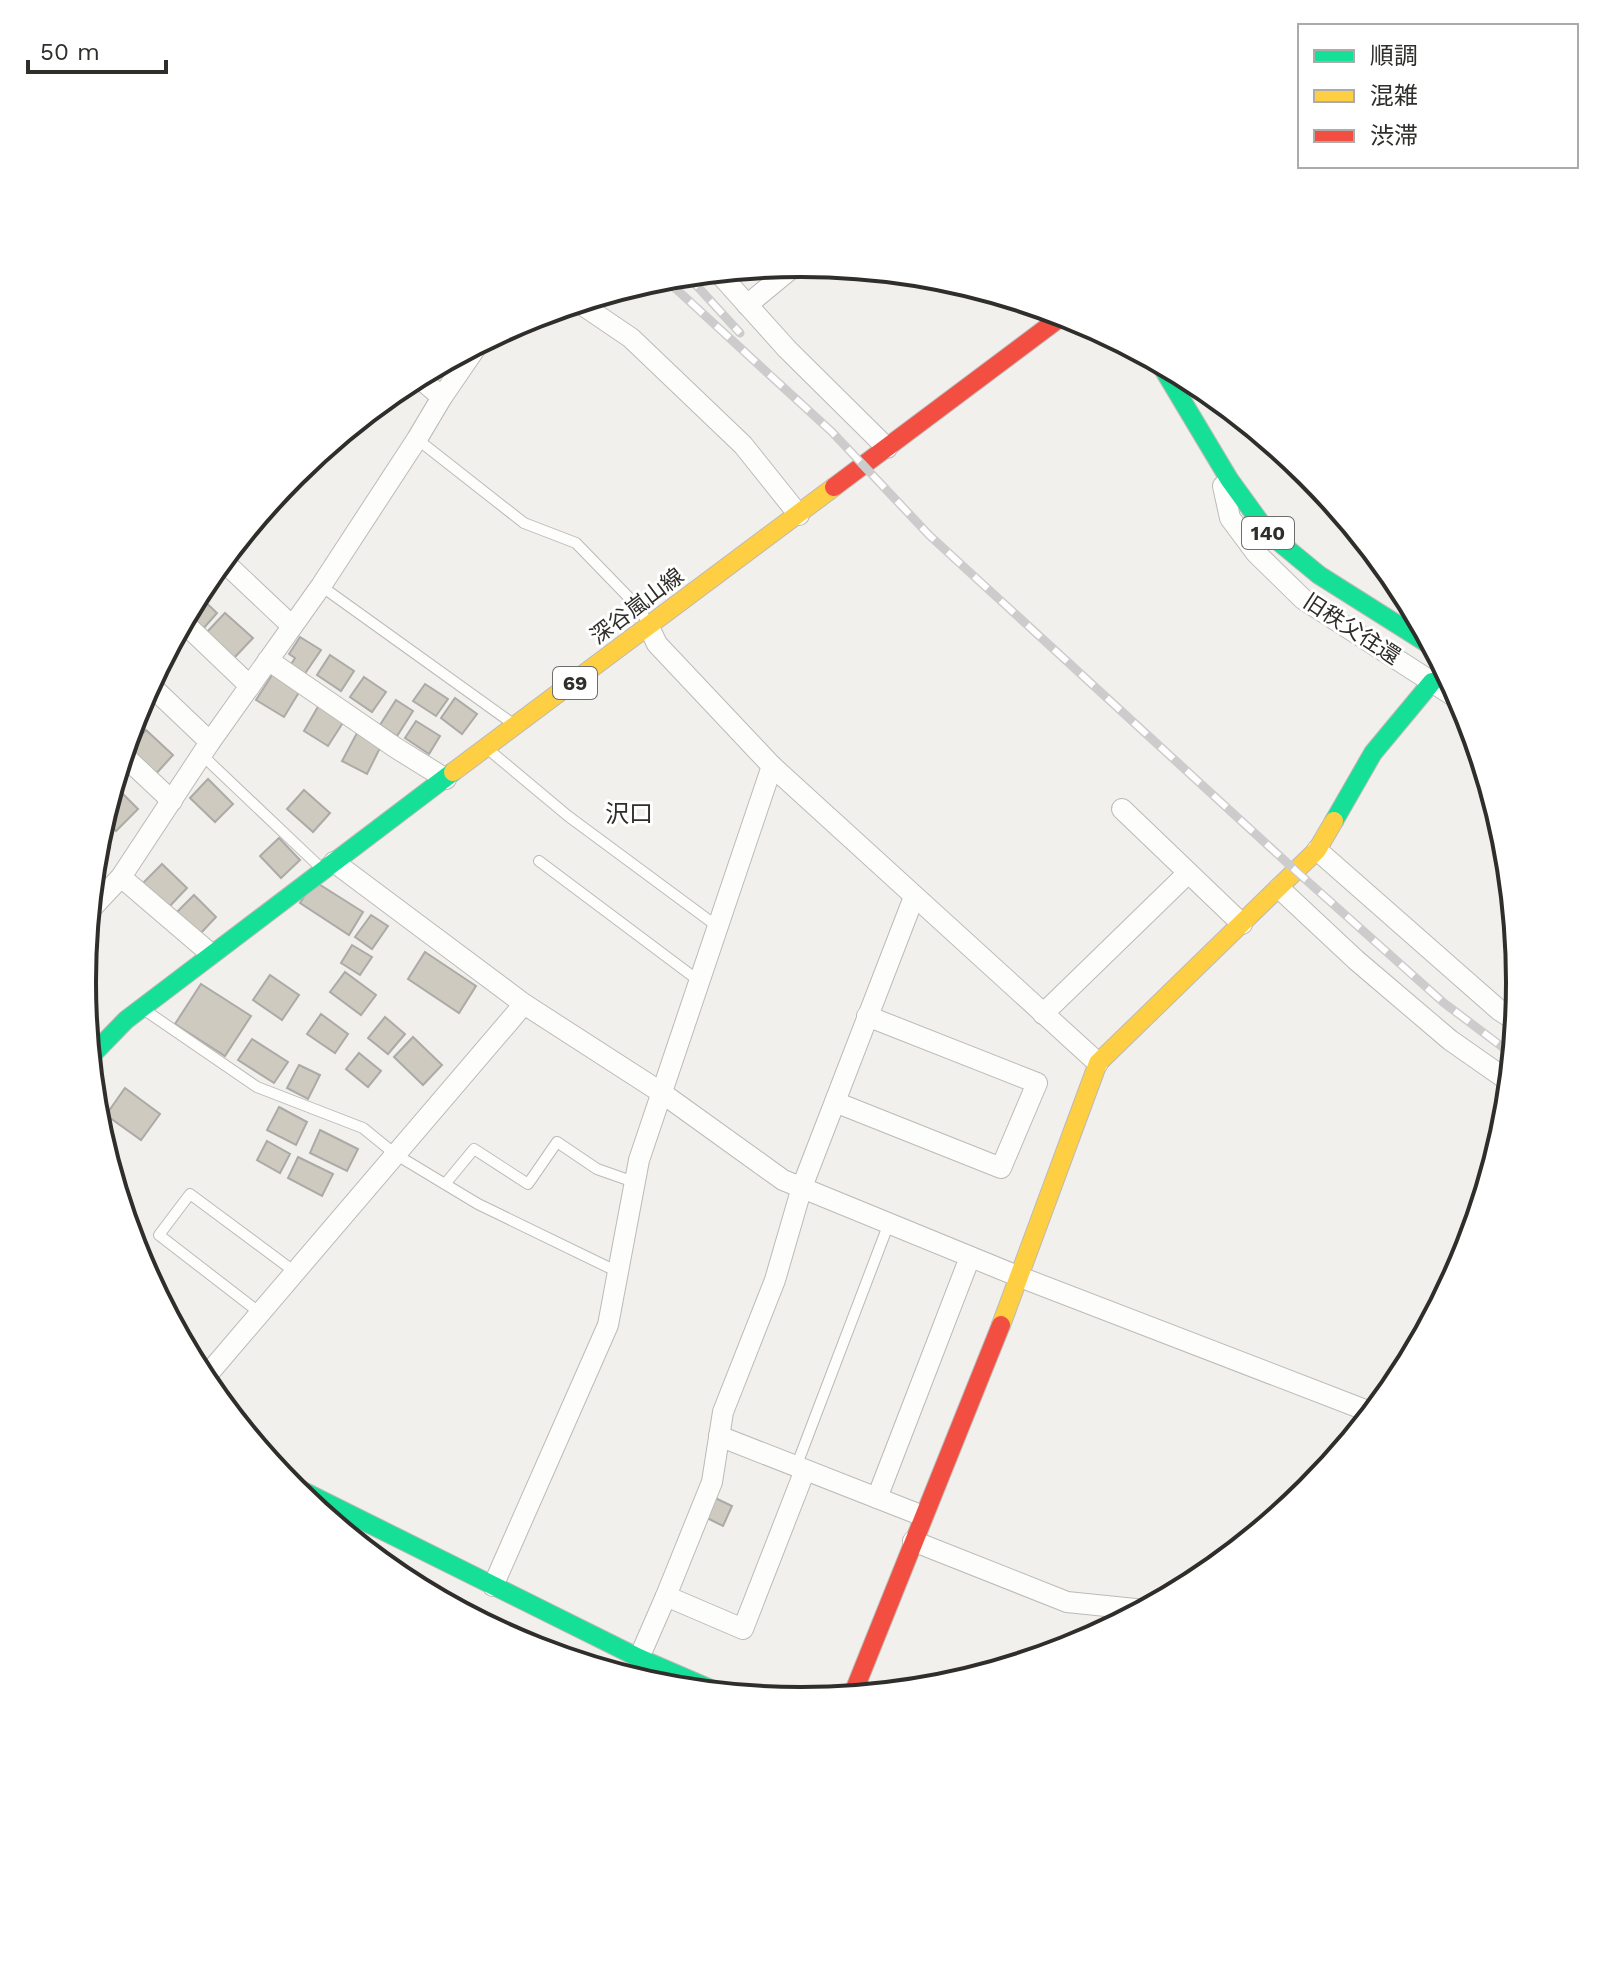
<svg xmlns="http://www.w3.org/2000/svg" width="1602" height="1964" viewBox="0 0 1602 1964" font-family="'Work Sans','Noto Sans JP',sans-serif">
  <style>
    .building { fill: #cecac0; stroke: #abaaa6; stroke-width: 2 }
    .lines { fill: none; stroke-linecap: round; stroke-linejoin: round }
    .lane-casing { stroke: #bcbab7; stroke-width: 12 }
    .street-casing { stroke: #bcbab7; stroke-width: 22 }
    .fast-casing { stroke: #bcbab7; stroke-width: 20 }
    .slow-casing { stroke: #bcbab7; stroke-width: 20 }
    .jam-casing { stroke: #bcbab7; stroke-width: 20 }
    .lane { stroke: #fdfdfc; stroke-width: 10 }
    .street { stroke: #fdfdfc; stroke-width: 20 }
    .fast { stroke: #16e098; stroke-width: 18 }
    .slow { stroke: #ffcf43; stroke-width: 18 }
    .jam { stroke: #f24e42; stroke-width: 18 }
    .rail-casing { stroke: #cdcccc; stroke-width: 9 }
    .rail { stroke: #fff; stroke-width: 6; stroke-dasharray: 18; stroke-linecap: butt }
    .labels { text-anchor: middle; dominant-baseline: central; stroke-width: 6; stroke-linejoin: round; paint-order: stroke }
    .shield { fill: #fff; stroke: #6d6d6b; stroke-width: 2 }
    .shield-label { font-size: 20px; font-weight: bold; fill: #2f2e2b }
    .street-label { font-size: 22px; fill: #2f2e2b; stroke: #fff }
    .neighbourhood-label { font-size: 24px; fill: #2f2e2b; stroke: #fff }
    .rim { fill: none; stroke: #2f2e2b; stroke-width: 4 }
  </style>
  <rect width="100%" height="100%" fill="#f2f0ec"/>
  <!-- building -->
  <g class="building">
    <polygon points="197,594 217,613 202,630 186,615"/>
    <polygon points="225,613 253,638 234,658 206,633"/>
    <polygon points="300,637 321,650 304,675 290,666 295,658 289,654"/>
    <polygon points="330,655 354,671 341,691 317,675"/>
    <polygon points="274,672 301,689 284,717 256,700"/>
    <polygon points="364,677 386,692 372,712 350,697"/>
    <polygon points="425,684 448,699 436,716 413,701"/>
    <polygon points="455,698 477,714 462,734 441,718"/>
    <polygon points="396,700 413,711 397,736 380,725"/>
    <polygon points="319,705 344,721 328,746 304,731"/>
    <polygon points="416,721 440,736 429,754 405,738"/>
    <polygon points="146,730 173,755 154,776 127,751"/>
    <polygon points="357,733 381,746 367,774 342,761"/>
    <polygon points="208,779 233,804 215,822 190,798"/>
    <polygon points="113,784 138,809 116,831 103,818"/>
    <polygon points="304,790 330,813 313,832 287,809"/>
    <polygon points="97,836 110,848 93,866 96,841"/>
    <polygon points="279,838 300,860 281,878 260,856"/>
    <polygon points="162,864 187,888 168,908 143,883"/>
    <polygon points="314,881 363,912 349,935 300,903"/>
    <polygon points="194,895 216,917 199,935 176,913"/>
    <polygon points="371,915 388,926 372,949 355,937"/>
    <polygon points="352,945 372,957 360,975 341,963"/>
    <polygon points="425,952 476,986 459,1013 408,979"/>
    <polygon points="345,972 376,995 361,1015 330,992"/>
    <polygon points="270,975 299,995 282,1020 253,1000"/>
    <polygon points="201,984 251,1016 225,1056 175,1024"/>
    <polygon points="321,1014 348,1034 335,1053 307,1034"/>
    <polygon points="385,1017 405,1034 388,1054 368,1038"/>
    <polygon points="413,1037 442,1065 423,1085 394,1057"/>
    <polygon points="252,1039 288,1062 274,1083 238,1060"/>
    <polygon points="359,1053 381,1071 368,1087 346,1069"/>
    <polygon points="299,1065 320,1075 308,1099 287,1088"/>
    <polygon points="125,1088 160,1114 141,1140 106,1115"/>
    <polygon points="279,1107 307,1122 296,1145 267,1130"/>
    <polygon points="320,1130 358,1149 347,1171 310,1153"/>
    <polygon points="267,1141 290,1154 280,1173 257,1160"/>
    <polygon points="298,1157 333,1174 322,1196 288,1178"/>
    <polygon points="711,1496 732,1506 723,1526 703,1516"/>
  </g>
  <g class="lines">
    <defs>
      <g id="lane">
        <polyline points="417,439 524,523 576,543 641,610 646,621"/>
        <polyline points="321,586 512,723"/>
        <polyline points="489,750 568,816 718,927"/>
        <polyline points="202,755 321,868"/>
        <polyline points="539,861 699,981"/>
        <polyline points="146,1011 257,1087 363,1128 395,1154 478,1204 618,1272"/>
        <polyline points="445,1184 474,1149 528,1184 557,1142 597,1169 634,1182"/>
        <polyline points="260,1313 159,1235 190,1194 295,1272"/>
        <polyline points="796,1467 889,1223"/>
      </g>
      <g id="street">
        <polyline points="717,271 787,349 887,448"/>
        <polyline points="578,302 631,338 743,445 799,515"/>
        <polyline points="747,305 798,263"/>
        <polyline points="417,376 442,397"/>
        <polyline points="1223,486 1230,518 1256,553 1303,599 1463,702"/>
        <polyline points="222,560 292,626"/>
        <polyline points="182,621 250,686"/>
        <polyline points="649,627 657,644 772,766 1098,1063"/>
        <polyline points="268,660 396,748 446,779"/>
        <polyline points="149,684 210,742"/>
        <polyline points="122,754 172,801"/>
        <polyline points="1122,809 1242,924"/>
        <polyline points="1317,850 1499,1010 1516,1021"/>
        <polyline points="334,862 524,1004 662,1093 783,1180 1020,1277 1373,1413"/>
        <polyline points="121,877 211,954"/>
        <polyline points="1279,888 1356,960 1450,1040 1510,1082"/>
        <polyline points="89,911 121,877 210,742 321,586 417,439 442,397 479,343"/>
        <polyline points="1043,1014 1188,873"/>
        <polyline points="835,1102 1001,1168 1037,1083 867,1016"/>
        <polyline points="203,1380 524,1004"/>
        <polyline points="719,1436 923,1516"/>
        <polyline points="877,1498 970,1257"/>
        <polyline points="913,1541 1067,1602 1145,1610"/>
        <polyline points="493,1586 608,1325 639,1160 772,766"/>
        <polyline points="666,1596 743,1629 805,1470"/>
        <polyline points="639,1658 666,1596 712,1482 723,1412 775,1280 802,1187 914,897"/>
      </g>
      <g id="fast">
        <polyline points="1159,362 1229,479 1268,533 1319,575 1433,647"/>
        <polyline points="1334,821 1373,753 1432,682"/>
        <polyline points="89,1058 126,1020 453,772"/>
        <polyline points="285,1482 639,1658 720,1693"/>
      </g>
      <g id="slow">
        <polyline points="453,772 834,487"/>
        <polyline points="1001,1325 1098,1063 1317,850 1334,821"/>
      </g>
      <g id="jam">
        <polyline points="834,487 1065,314"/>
        <polyline points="852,1696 1001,1325"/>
      </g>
    </defs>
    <!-- lane casing -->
    <use href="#lane" class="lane-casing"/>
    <!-- street casing -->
    <use href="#street" class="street-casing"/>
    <!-- fast casing -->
    <use href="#fast" class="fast-casing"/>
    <!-- slow casing -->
    <use href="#slow" class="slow-casing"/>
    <!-- jam casing -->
    <use href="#jam" class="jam-casing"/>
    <!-- lane -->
    <use href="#lane" class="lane"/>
    <!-- street -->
    <use href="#street" class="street"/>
    <!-- fast -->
    <use href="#fast" class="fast"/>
    <!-- slow -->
    <use href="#slow" class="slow"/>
    <!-- jam -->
    <use href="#jam" class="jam"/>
    <defs>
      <g id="rail">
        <polyline points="686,274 740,333"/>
        <polyline points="663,277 832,432 929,535 1296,871 1444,1003 1513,1055"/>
      </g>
    </defs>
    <!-- rail casing -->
    <use href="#rail" class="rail-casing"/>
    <!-- rail -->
    <use href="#rail" class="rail"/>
  </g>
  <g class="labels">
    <!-- shield labels -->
    <g class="shield">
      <rect x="1242" y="517" width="52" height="32" rx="6"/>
      <rect x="553" y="667" width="44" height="32" rx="6"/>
    </g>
    <g class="shield-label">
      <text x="1268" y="533">140</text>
      <text x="575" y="683">69</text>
    </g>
    <!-- street labels -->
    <g class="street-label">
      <text transform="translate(637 606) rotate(-37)">深谷嵐山線</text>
      <text transform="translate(1352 629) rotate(33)">旧秩父往還</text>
    </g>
    <!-- neighbourhood labels -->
    <g class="neighbourhood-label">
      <text x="629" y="814">沢口</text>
    </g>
  </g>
  <!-- crop -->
  <path d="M0 0H1602V1964H0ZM96 982a705 705 0 1 1 1410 0a705 705 0 1 1-1410 0Z" fill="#fff" fill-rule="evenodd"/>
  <path class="rim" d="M96 982a705 705 0 1 1 1410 0a705 705 0 1 1-1410 0Z"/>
  <!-- legend -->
  <rect x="1298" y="24" width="280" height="144" fill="#ffffff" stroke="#acabaa" stroke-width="2"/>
  <rect x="1314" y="50" width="40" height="12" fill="#16e098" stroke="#acabaa" stroke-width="2"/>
  <text x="1370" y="64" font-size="24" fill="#2f2e2b">順調</text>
  <rect x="1314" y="90" width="40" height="12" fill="#ffcf43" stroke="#acabaa" stroke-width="2"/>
  <text x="1370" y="104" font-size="24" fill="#2f2e2b">混雑</text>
  <rect x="1314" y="130" width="40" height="12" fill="#f24e42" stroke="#acabaa" stroke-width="2"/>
  <text x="1370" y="144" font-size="24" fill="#2f2e2b">渋滞</text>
  <!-- scale -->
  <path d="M28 60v12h138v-12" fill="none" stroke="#2f2e2b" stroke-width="4"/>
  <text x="40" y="60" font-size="24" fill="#2f2e2b" stroke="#ffffff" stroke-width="6" paint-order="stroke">50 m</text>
</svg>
